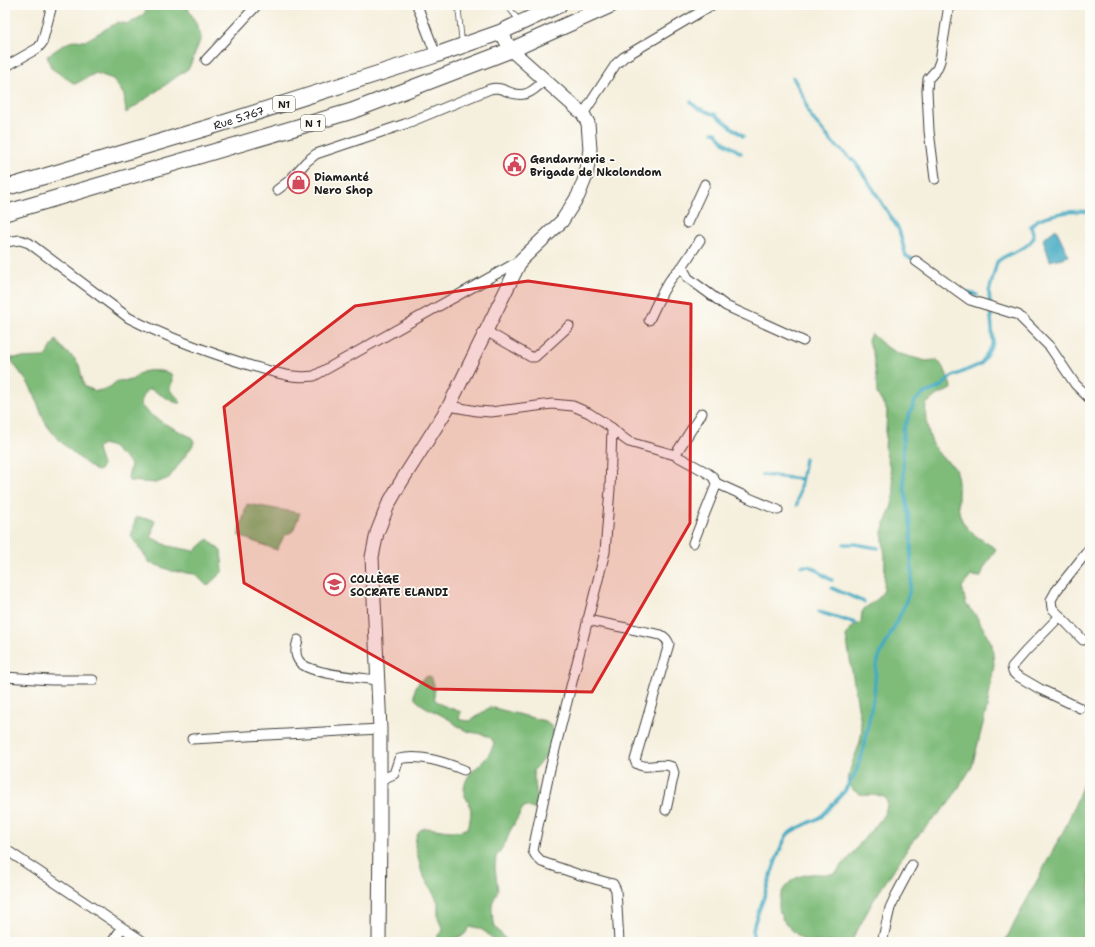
<svg xmlns="http://www.w3.org/2000/svg" width="1095" height="947" viewBox="0 0 1095 947" font-family="'Shantell Sans',sans-serif">
  <style>
    .forest { fill: #7fbc7a; stroke: #4e6c4b }
    .water { fill: #42aac2; stroke: #2f636f }
    .lines { fill: none; stroke-linecap: round; stroke-linejoin: round }
    .stream { stroke: #42aac2; stroke-width: 3.5 }
    .service-casing { stroke: #3d3c39; stroke-width: 6 }
    .minor-casing { stroke: #3d3c39; stroke-width: 11 }
    .secondary-casing { stroke: #3d3c39; stroke-width: 15 }
    .trunk-casing { stroke: #3d3c39; stroke-width: 17 }
    .service { stroke: #fff; stroke-width: 4.5 }
    .minor { stroke: #fff; stroke-width: 9 }
    .secondary { stroke: #fff; stroke-width: 13 }
    .trunk { stroke: #fff; stroke-width: 15 }
    .marked { fill: #d62828; fill-opacity: 0.2; stroke: #d62828; stroke-width: 3; stroke-linejoin: round }
    .labels { text-anchor: middle; dominant-baseline: central; stroke-width: 3.5; stroke-linejoin: round; paint-order: stroke }
    .shield { fill: #fdfcf7; stroke: #605f5e; stroke-width: 1 }
    .shield-label { font-size: 10px; font-weight: bold; fill: #1c1c1c }
    .street-label { font-size: 11px; fill: #1c1c1c; stroke: #fdfcf7 }
    .poi-label { font-size: 11px; font-weight: bold; fill: #1c1c1c; stroke: #fdfcf7; text-anchor: start }
  </style>
  <rect width="100%" height="100%" fill="#fdfcf7"/>
  <filter id="ink" filterUnits="userSpaceOnUse"><feTurbulence type="fractalNoise" baseFrequency=".025" numOctaves="2"/><feDisplacementMap in="SourceGraphic" scale="8" xChannelSelector="R" yChannelSelector="G"/><feConvolveMatrix kernelMatrix="1 2 1 2 8 2 1 2 1" color-interpolation-filters="sRGB"/></filter>
  <filter id="wash" filterUnits="userSpaceOnUse"><feTurbulence type="fractalNoise" baseFrequency=".012" numOctaves="4" result="noise"/><feDisplacementMap in="SourceGraphic" scale="16" xChannelSelector="R" yChannelSelector="G"/><feGaussianBlur stdDeviation="0.9" result="paint"/><feColorMatrix in="noise" values="0 0 0 0 0 0 0 0 0 0 0 0 0 0 0 0 0 1.4 0 .05"/><feComposite in="paint" operator="in"/></filter>
  <g filter="url(#wash)">
    <rect width="100%" height="100%" fill="#f5efdd"/>
    <!-- forest -->
    <g class="forest">
      <polygon points="150,5 186,5 196,23 201,38 189,68 126,113 124,95 113,79 96,73 75,84 51,68 47,56 65,44 75,40 85,41 118,22 128,24 142,16"/>
      <path d="M 870,335 L 873,335 L 886,347 L 900,354 L 926,361 L 935,360 L 939,362 L 945,370 L 952,389 L 937,395 L 926,404 C 924,418 929,444 940,455 C 944,460 953,464 955,469 C 959,478 958,488 958,496 C 957,528 972,533 996,549 L 984,568 L 981,577 L 971,576 L 962,587 L 966,604 L 977,617 L 992,644 L 994,665 L 987,708 L 972,767 L 948,804 L 912,842 L 873,901 L 851,942 L 805,942 C 797,935 789,928 783,920 C 772,900 785,879 805,875 C 815,872 826,876 836,873 C 840,866 845,863 850,857 C 855,852 858,845 863,840 C 871,829 885,819 887,805 C 889,793 873,796 866,795 C 860,795 853,791 850,786 C 844,778 857,753 860,742 C 861,738 861,734 862,730 L 846,636 L 850,629 L 861,622 L 862,612 L 865,608 L 879,598 L 884,590 L 885,557 L 882,532 L 892,505 L 894,491 L 892,475 L 885,450 L 887,410 L 877,394 L 876,377 L 873,354 L 868,341 Z"/>
      <path d="M 56,340 L 64,350 L 75,359 L 79,365 L 83,382 L 85,387 L 96,391 L 102,390 L 110,387 L 117,381 L 132,380 C 134,378 136,375 139,374 C 145,369 164,370 171,374 L 172,380 L 170,390 L 179,399 L 180,403 C 173,404 158,392 150,389 L 146,391 L 140,404 C 150,419 176,429 191,437 L 194,441 L 193,445 L 169,478 L 156,483 L 129,481 L 128,478 L 131,464 L 112,447 L 103,444 L 98,447 L 97,450 L 102,465 L 101,469 L 98,471 L 95,470 C 79,458 53,438 44,420 C 39,410 37,398 31,388 C 25,377 16,369 10,358 L 45,357 Z"/>
      <polygon points="247,504 300,513 293,531 284,536 277,550 239,536 239,533"/>
      <polygon points="136,517 155,520 151,537 168,546 195,551 208,539 221,551 223,571 207,586 195,574 172,571 149,562 131,536"/>
      <path d="M 429,676 L 431,677 C 436,685 433,691 435,700 L 442,705 L 461,712 L 459,718 L 461,720 L 470,721 L 490,707 L 545,721 L 550,724 L 554,731 L 552,743 L 546,756 L 533,771 L 539,807 L 536,810 L 526,806 L 523,808 L 510,831 L 506,842 L 496,857 L 495,868 L 498,890 L 492,904 L 492,913 L 495,927 L 508,942 L 495,942 C 490,935 480,926 471,927 C 467,928 467,932 465,934 C 460,939 444,940 437,940 L 436,937 L 443,931 L 438,917 L 438,902 L 422,873 L 415,846 L 416,837 L 420,830 L 425,828 C 439,828 454,835 468,828 C 470,821 472,813 470,806 C 468,799 463,796 464,789 C 466,771 480,768 489,754 C 491,751 493,746 494,743 C 490,733 476,734 467,731 C 458,728 452,720 443,716 C 434,711 425,708 416,700 C 411,690 419,678 429,676 Z"/>
      <polygon points="1090,767 1090,939 1085,942 1006,942 1005,941 1067,824"/>
    </g>
    <!-- water -->
    <polygon class="water" points="1056,229 1069,256 1050,261 1043,239"/>
    <g class="lines">
      <!-- stream -->
      <g class="stream">
        <polyline points="793,77 805,100 808,112 812,118 833,143 855,162 870,184 899,230 906,256 916,261"/>
        <polyline points="691,102 698,108 716,115 743,136"/>
        <polyline points="713,132 716,132 724,142 741,153"/>
        <polyline points="965,292 977,295"/>
        <polyline points="762,475 801,479"/>
        <polyline points="797,505 805,459"/>
        <polyline points="844,544 855,544 878,548"/>
        <path d="M 802,566 C 820,565 817,575 832,580"/>
        <polyline points="832,588 864,602"/>
        <polyline points="819,612 855,623"/>
        <path d="M 753,942 C 751,926 758,914 763,900 C 770,878 776,856 787,835 L 792,831 L 821,817 L 844,792 L 856,772 L 863,751 L 874,695 L 876,668 L 879,657 L 903,609 L 909,593 L 912,575 L 911,556 L 911,529 L 904,484 L 903,458 L 903,430 L 915,401 L 923,394 L 941,387 L 951,377 L 981,364 L 992,345 L 993,341 L 989,292 L 997,262 C 1008,251 1026,252 1034,237 L 1031,226 C 1038,214 1077,210 1090,212"/>
      </g>
    </g>
  </g>
  <g filter="url(#ink)">
    <g class="lines">
      <defs>
        <g id="service">
          <polyline points="458,5 462,43"/>
          <polyline points="507,5 520,22"/>
        </g>
        <g id="minor">
          <polyline points="417,5 436,55"/>
          <polyline points="206,60 257,5"/>
          <polyline points="5,67 38,48 42,43 52,5"/>
          <polyline points="583,114 616,64 624,57 712,5"/>
          <polyline points="935,179 929,131 927,90 928,79 937,69 940,61 949,5"/>
          <path d="M 277,190 L 290,180 L 306,162 L 316,154 L 405,124 L 490,89 C 497,87 502,89 509,92 C 525,99 533,91 545,80"/>
          <polyline points="687,223 705,184"/>
          <polyline points="700,240 682,267 688,278 726,306 803,341"/>
          <path d="M 5,242 L 20,240 L 29,243 L 129,318 C 168,338 210,353 252,366 C 275,372 290,379 314,376 L 521,260"/>
          <polyline points="916,261 970,300 1018,315 1050,347 1075,384 1090,399"/>
          <path d="M 649,320 C 658,302 666,280 682,267"/>
          <polyline points="486,331 531,357 535,357 569,326"/>
          <polyline points="449,406 477,411 491,412 552,404 573,406 589,413 612,428 622,437 629,442 675,455 706,472 713,477 716,483 715,488 693,543"/>
          <polyline points="612,428 610,489 605,552 550,769 534,845 533,851 536,856 542,862 580,875 613,884 616,890 619,942"/>
          <polyline points="675,455 702,413"/>
          <polyline points="716,483 749,498 778,510"/>
          <polyline points="1060,616 1026,651 1012,667 1013,672 1016,675 1040,689 1080,708"/>
          <path d="M 587,620 L 661,635 C 665,637 667,639 669,644 L 635,760 L 636,763 C 647,771 660,761 672,767 L 674,773 L 666,810"/>
          <path d="M 298,640 C 296,647 294,654 299,661 C 307,674 361,678 377,680"/>
          <polyline points="1083,640 1052,608 1051,600 1056,591 1090,548"/>
          <polyline points="5,677 51,680 93,680"/>
          <polyline points="192,739 380,729"/>
          <path d="M 380,780 L 394,774 L 399,759 C 420,754 444,762 464,770"/>
          <polyline points="5,849 144,942"/>
          <polyline points="112,942 122,928"/>
          <polyline points="884,942 883,938 890,908 896,895 912,865"/>
        </g>
        <polyline id="secondary" points="379,942 380,825 380,729 372,557 377,533 388,505 401,482 449,406 521,260 562,221 578,196 586,176 590,149 588,123 583,114 511,50 501,32"/>
        <g id="trunk">
          <path id="s1" d="M 5,188 L 220,124 L 436,55 L 501,32 L 559,5"/>
          <polyline points="5,213 352,111 511,50 611,5"/>
        </g>
      </defs>
      <!-- service casing -->
      <use href="#service" class="service-casing"/>
      <!-- minor casing -->
      <use href="#minor" class="minor-casing"/>
      <!-- secondary casing -->
      <use href="#secondary" class="secondary-casing"/>
      <!-- trunk casing -->
      <use href="#trunk" class="trunk-casing"/>
      <!-- service -->
      <use href="#service" class="service"/>
      <!-- minor -->
      <use href="#minor" class="minor"/>
      <!-- secondary -->
      <use href="#secondary" class="secondary"/>
      <!-- trunk -->
      <use href="#trunk" class="trunk"/>
    </g>
  </g>
  <!-- marked area -->
  <path class="marked" d="M 528,281 L 691,304 L 690,523 L 592,692 L 433,689 L 244,583 L 224,407 L 355,306 Z"/>
  <!-- icons -->
  <defs>
    <symbol id="civic-ring" viewBox="-11 -11 22 22"><circle r="9.5" fill="#fdfcf7" stroke="#d1495b" stroke-width="1.5"/><path d="M-.6-6.5H3V-4.5H.6V-3L4-1V1h2V6H-6V1h2V-1L-.6-3ZM-1.2 2.5V6h2.4V2.5Z" fill="#d1495b"/></symbol>
    <symbol id="shop-ring" viewBox="-11 -11 22 22"><circle r="9.5" fill="#fdfcf7" stroke="#d1495b" stroke-width="1.5"/><path d="M-5-2.5h2.3a2.7 3.5 0 0 1 5.4 0H5L5.5 6h-11ZM-1.5-2.5h3a1.5 2.3 0 0 0-3 0Z" fill="#d1495b"/></symbol>
    <symbol id="school-ring" viewBox="-11 -11 22 22"><circle r="9.5" fill="#fdfcf7" stroke="#d1495b" stroke-width="1.5"/><path d="M0-5L7-2L0 1L-7-2ZM-4 1L0 2.5L4 1V4Q0 6-4 4Z" fill="#d1495b"/></symbol>
  </defs>
  <g fill-rule="evenodd">
    <use href="#civic-ring" x="502" y="152" width="25" height="25"/>
    <use href="#shop-ring" x="286" y="170" width="25" height="25"/>
    <use href="#school-ring" x="322" y="572" width="25" height="25"/>
  </g>
  <g class="labels">
    <!-- shield labels -->
    <g class="shield">
      <rect x="273" y="96" width="22" height="16" rx="3"/>
      <rect x="301" y="115" width="24" height="16" rx="3"/>
    </g>
    <g class="shield-label">
      <text x="284" y="104">N1</text>
      <text x="313" y="123">N 1</text>
    </g>
    <!-- street labels -->
    <g class="street-label">
      <text stroke="none"><textPath href="#s1" startOffset="244">Rue 5.767</textPath></text>
    </g>
    <!-- poi labels -->
    <g class="poi-label">
      <text x="530" y="159">Gendarmerie -<tspan x="530" dy="13">Brigade de Nkolondom</tspan></text>
      <text x="314" y="177">Diamanté<tspan x="314" dy="13">Nero Shop</tspan></text>
      <text x="350" y="579">COLLÈGE<tspan x="350" dy="13">SOCRATE ELANDI</tspan></text>
    </g>
  </g>
  <!-- margin -->
  <rect width="1095" height="947" fill="none" stroke="#fdfcf7" stroke-width="20"/>
</svg>
